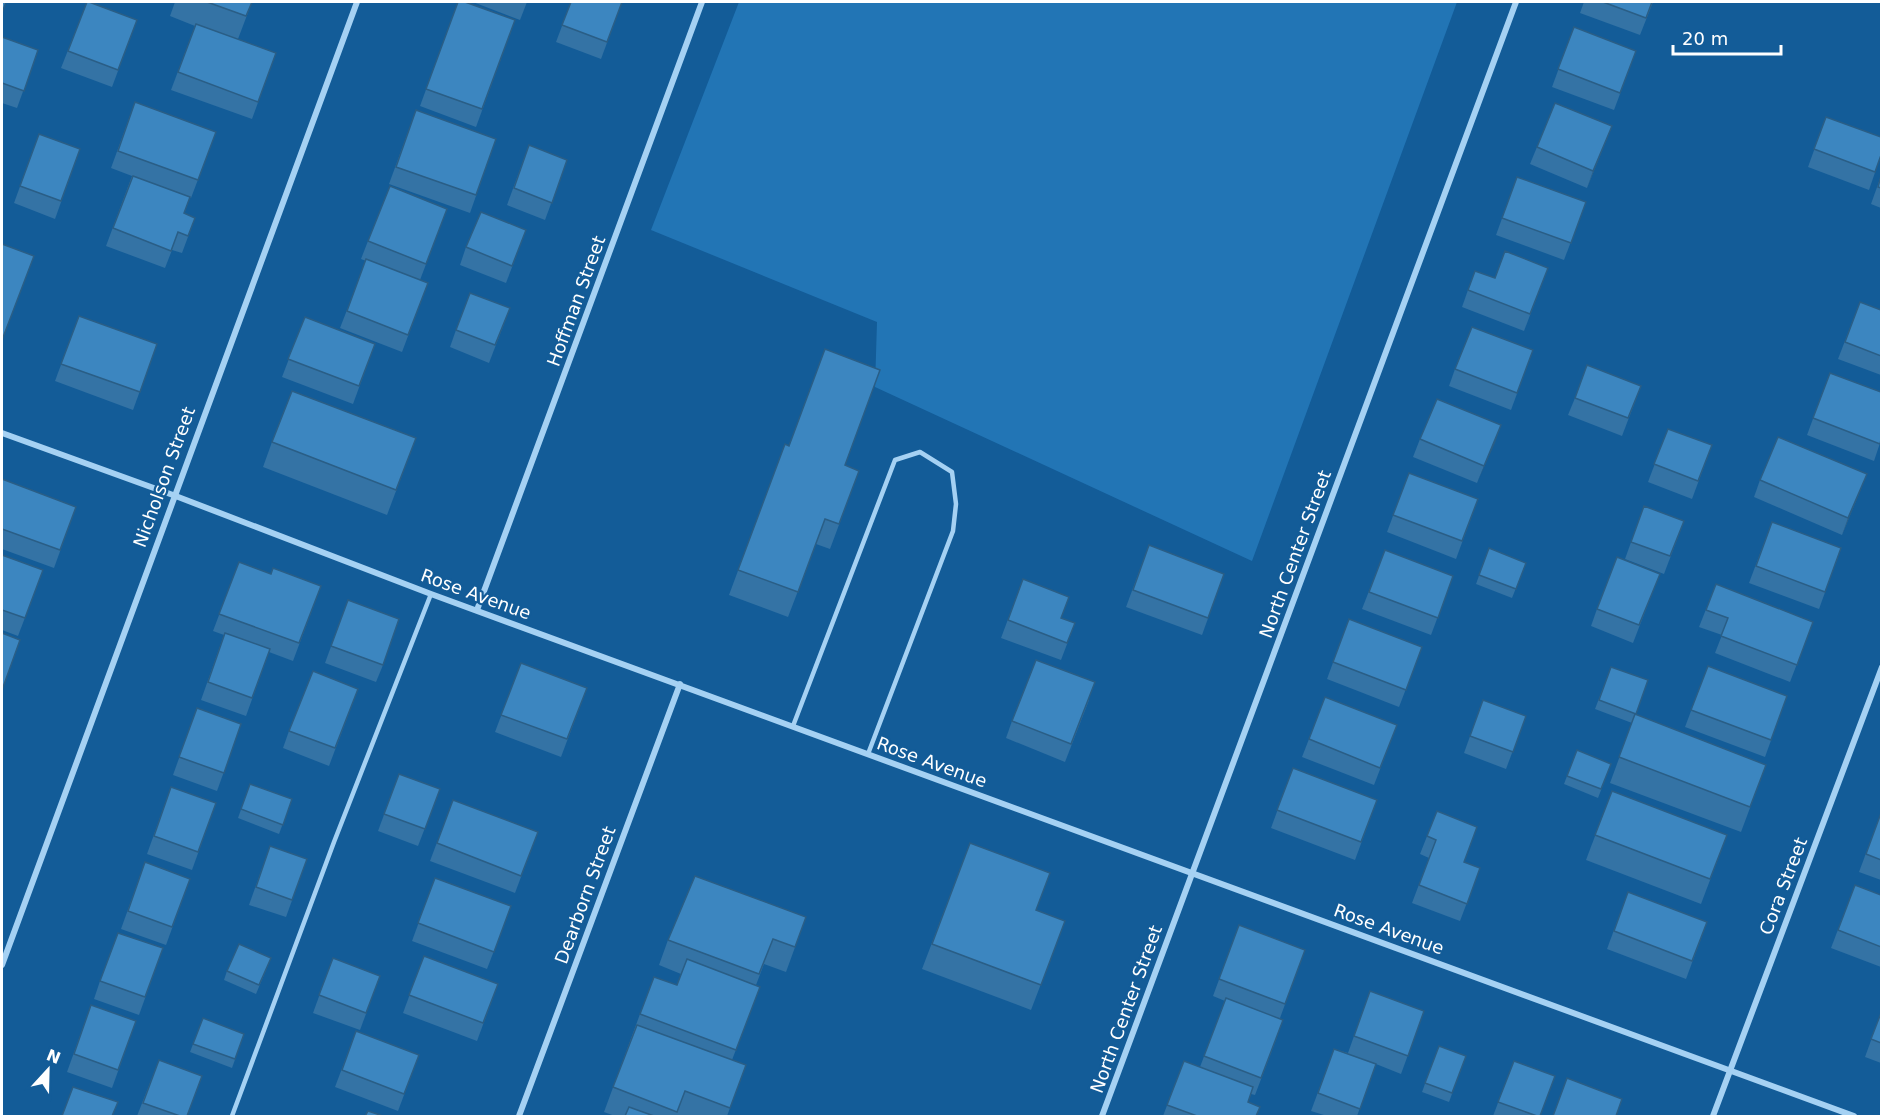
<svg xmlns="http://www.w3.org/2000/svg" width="1883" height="1118" viewBox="0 0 1883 1118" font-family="'DejaVu Sans',sans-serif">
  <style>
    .green { fill: #2275b5 }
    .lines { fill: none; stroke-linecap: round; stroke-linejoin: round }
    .lane { stroke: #a5d1f3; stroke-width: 4.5 }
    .street { stroke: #a5d1f3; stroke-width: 6 }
    .wall { fill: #3473a5 }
    .shaded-wall { fill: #2a5e86 }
    .building { fill: #3c86c0; stroke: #2a5e86; stroke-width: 1.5 }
    .labels { text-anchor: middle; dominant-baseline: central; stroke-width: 4.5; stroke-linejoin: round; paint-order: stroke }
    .street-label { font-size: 18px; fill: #fff; stroke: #135c98 }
  </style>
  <rect width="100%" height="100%" fill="#135c98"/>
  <!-- green -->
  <polygon class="green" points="739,2 1457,2 1252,561 875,387 877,322 651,230"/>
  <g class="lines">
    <!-- lane -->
    <g class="lane">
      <polyline points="793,726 895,460 920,452 952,472 956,504 953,531 868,754"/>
      <polyline points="232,1116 334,842 431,594"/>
    </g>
    <!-- street -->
    <g class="street">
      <polyline points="2,433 173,495 431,594 1854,1116"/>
      <polyline points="477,610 702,2"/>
      <polyline points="2,965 357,2"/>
      <polyline points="519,1116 680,684"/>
      <polyline points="1102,1116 1516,2"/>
      <polyline points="1713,1116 1882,667"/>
    </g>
  </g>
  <!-- wall -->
  <g class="wall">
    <polygon points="87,2 137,20 112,87 61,68"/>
    <polygon points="175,2 252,2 238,39 276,53 252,119 171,90 195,26 170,16"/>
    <polygon points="458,2 515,20 476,127 420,106"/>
    <polygon points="473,2 527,2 520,20"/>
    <polygon points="571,2 622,2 601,59 556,42"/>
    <polygon points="1584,2 1653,2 1640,35 1580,13"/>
    <polygon points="1574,27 1636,51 1614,110 1552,87"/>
    <polygon points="2,37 38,50 17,108 2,103"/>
    <polygon points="135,102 216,132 191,198 190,197 184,214 195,218 182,253 172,250 165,268 106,246 132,176 111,168"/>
    <polygon points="416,110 496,139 470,213 389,184"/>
    <polygon points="1826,117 1881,155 1869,190 1808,167"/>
    <polygon points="1612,126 1587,188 1530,164 1537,147"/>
    <polygon points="39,134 80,149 55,219 14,203"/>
    <polygon points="529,145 567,160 545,220 507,205"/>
    <polygon points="1881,176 1881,208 1871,204"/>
    <polygon points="1517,177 1586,202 1564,260 1496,235"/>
    <polygon points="447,209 420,280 428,283 402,352 340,328 366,261 361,259 368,241"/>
    <polygon points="526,230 506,283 460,265 466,247"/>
    <polygon points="1548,268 1524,331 1462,307 1468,290 1495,278"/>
    <polygon points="1860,302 1881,310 1881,375 1838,359"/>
    <polygon points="510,308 489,363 450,347 456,330"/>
    <polygon points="79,316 157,344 133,410 55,381"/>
    <polygon points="305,317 375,344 353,404 282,377"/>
    <polygon points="1533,350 1511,410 1449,386 1455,369"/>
    <polygon points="1830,373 1881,440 1874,461 1807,435"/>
    <polygon points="1641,386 1622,436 1568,415 1575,398"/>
    <polygon points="1501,425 1477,483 1413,457 1420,439"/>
    <polygon points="1668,429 1712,445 1692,499 1648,482"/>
    <polygon points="416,438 387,515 263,467 272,442"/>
    <polygon points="785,444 859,471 830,549 816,544 788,617 729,595"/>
    <polygon points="1409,473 1478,499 1456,559 1387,532"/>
    <polygon points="1867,474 1842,535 1754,497 1760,480"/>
    <polygon points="2,479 76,507 54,568 2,549"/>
    <polygon points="1644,506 1684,521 1664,574 1625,559"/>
    <polygon points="1772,522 1841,548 1819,609 1749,583"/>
    <polygon points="1149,545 1224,574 1202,635 1126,607"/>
    <polygon points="1489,548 1526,563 1512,598 1476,584"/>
    <polygon points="1385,550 1453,576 1431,635 1362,609"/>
    <polygon points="2,555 43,570 18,636 2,630"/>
    <polygon points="239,562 271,574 321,586 293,661 269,652 246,716 201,700 224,635 213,631"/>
    <polygon points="1023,579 1061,618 1075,623 1061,660 1001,638"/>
    <polygon points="1716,584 1813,622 1790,682 1715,653 1722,635 1699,627"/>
    <polygon points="1653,591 1633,643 1591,626 1597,609"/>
    <polygon points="348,600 383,665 376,682 325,663"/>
    <polygon points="1349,619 1422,647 1399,707 1327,679"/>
    <polygon points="521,663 587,688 561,757 495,732"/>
    <polygon points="1708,666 1787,696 1765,757 1685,727"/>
    <polygon points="1611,667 1635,714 1766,765 1741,832 1610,783 1632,723 1595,709"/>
    <polygon points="358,689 329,766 283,748 289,731"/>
    <polygon points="1089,700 1065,762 1006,738 1012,721"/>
    <polygon points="1483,700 1526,716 1506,769 1464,753"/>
    <polygon points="197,708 241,724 217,791 173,775"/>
    <polygon points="1397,725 1374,785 1302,757 1309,739"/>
    <polygon points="1577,750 1611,764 1598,798 1564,784"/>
    <polygon points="1293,768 1377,800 1355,860 1271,828"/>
    <polygon points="399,774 440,789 418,846 378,831"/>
    <polygon points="250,784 292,799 279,834 238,818"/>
    <polygon points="171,787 216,803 192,870 147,854"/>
    <polygon points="1612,791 1727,835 1701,904 1586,860"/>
    <polygon points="453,800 538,832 515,893 430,861"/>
    <polygon points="1437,811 1464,862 1480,868 1460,921 1412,903 1429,858 1420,854"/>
    <polygon points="1881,813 1881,880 1859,872"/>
    <polygon points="970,843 1036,910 1065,921 1031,1010 922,969"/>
    <polygon points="270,846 307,859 286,917 249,905"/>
    <polygon points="145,862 190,879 166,945 121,929"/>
    <polygon points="435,878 511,906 487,969 412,941"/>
    <polygon points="1855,885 1881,895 1881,967 1831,948"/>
    <polygon points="1628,892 1707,922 1686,979 1607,949"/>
    <polygon points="806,917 786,972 764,964 756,985 760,987 732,1060 746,1065 727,1116 615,1116 604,1112 640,1014 677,985 681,974 659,965 668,940"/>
    <polygon points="1239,925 1305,950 1280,1018 1277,1037 1255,1095 1251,1094 1248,1102 1257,1116 1163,1116 1184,1061 1200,1067 1225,1001 1213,996"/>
    <polygon points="163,948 139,1015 94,999 100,981"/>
    <polygon points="424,956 498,984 477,1041 403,1013"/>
    <polygon points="271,958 256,994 224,980 227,971"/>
    <polygon points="333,958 380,976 360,1030 313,1013"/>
    <polygon points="1370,991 1424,1011 1401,1074 1376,1064 1357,1116 1327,1116 1311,1111 1334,1049 1348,1053"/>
    <polygon points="91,1005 136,1021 112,1088 67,1072"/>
    <polygon points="1881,1013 1881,1063 1865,1057"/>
    <polygon points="203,1018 244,1034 232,1068 190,1052"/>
    <polygon points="356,1031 419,1055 398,1111 335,1087"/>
    <polygon points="1439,1046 1466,1056 1449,1102 1422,1092"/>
    <polygon points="159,1060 187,1116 137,1116"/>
    <polygon points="1514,1061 1540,1116 1493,1116"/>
  </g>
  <!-- shaded-wall -->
  <g class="shaded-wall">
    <polygon points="1612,126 1605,144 1587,188 1593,171"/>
    <polygon points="1501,425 1495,443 1477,483 1484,466"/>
    <polygon points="1867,474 1860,492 1842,535 1848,518"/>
  </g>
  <!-- building -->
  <g class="building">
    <polygon points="2,2 6,2 2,13"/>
    <polygon points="87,2 89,2 137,20 118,70 68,51"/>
    <polygon points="207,2 252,2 246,16"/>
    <polygon points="458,2 465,2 515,20 482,109 426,89"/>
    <polygon points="571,2 622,2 607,42 562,25"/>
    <polygon points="1603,2 1652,2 1646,18"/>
    <polygon points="196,24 276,53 258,102 178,72"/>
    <polygon points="1574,27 1636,51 1620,93 1558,69"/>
    <polygon points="2,37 38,50 24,91 2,83"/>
    <polygon points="135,102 216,132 198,180 118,151"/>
    <polygon points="1555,103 1612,126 1593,171 1537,147"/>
    <polygon points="416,110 496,139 476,195 396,167"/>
    <polygon points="1826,117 1881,137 1881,155 1875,172 1814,149"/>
    <polygon points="39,134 80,149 61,201 20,186"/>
    <polygon points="529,145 567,160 552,203 514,188"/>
    <polygon points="133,176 190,197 184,213 195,218 188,236 178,232 171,251 113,228"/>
    <polygon points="1881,176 1881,188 1878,187"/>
    <polygon points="1517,177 1586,202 1571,243 1502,218"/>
    <polygon points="390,186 447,209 426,264 368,241"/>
    <polygon points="481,212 526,230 512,266 466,247"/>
    <polygon points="2,244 34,256 2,340"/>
    <polygon points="1505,251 1548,268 1530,314 1468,290 1475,271 1495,278"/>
    <polygon points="366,259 428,283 408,335 347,311"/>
    <polygon points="470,293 510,308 495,345 456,330"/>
    <polygon points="1860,302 1881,310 1881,356 1845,342"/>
    <polygon points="79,316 157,344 140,392 61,364"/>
    <polygon points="305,317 375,344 359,386 288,359"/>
    <polygon points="1472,327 1533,350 1517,393 1455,369"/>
    <polygon points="825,349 880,370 845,465 859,471 839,524 825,519 798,592 738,570 785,444 789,446"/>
    <polygon points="1587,365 1641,386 1628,418 1575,398"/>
    <polygon points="1830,373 1881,392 1881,440 1880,444 1813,418"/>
    <polygon points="292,391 416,438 396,490 272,442"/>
    <polygon points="1437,399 1501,425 1484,466 1420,439"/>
    <polygon points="1668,429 1712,445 1698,481 1654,464"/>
    <polygon points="1778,437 1867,474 1848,518 1760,480"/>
    <polygon points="1409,473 1478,499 1462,541 1393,515"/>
    <polygon points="2,479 76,507 60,550 2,529"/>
    <polygon points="1644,506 1684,521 1670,556 1631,542"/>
    <polygon points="1772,522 1841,548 1825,592 1756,566"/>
    <polygon points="1149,545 1224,574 1208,618 1133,590"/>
    <polygon points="1489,548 1526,563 1516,589 1479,575"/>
    <polygon points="1385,550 1453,576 1438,618 1369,592"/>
    <polygon points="2,555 43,570 25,618 2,610"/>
    <polygon points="1617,557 1660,574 1639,625 1597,609"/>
    <polygon points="239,562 271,574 273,568 321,586 299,643 219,614"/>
    <polygon points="1023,579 1069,597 1061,618 1075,623 1067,643 1008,620"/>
    <polygon points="1716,584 1813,622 1797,665 1721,636 1728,618 1706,610"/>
    <polygon points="348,600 399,619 383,665 331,646"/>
    <polygon points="1349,619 1422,647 1406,690 1333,662"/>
    <polygon points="2,633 20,640 2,690"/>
    <polygon points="225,633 270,649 252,698 208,682"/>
    <polygon points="1036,660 1095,682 1071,744 1012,721"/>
    <polygon points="521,663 587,688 567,739 501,715"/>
    <polygon points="1708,666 1787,696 1771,740 1691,710"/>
    <polygon points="1611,667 1648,680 1636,714 1599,700"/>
    <polygon points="313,671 358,689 335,748 289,731"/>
    <polygon points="1325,697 1397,725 1380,768 1309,739"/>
    <polygon points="1483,700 1526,716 1513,752 1470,736"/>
    <polygon points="197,708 241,724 224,773 179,757"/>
    <polygon points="1635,714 1766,765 1750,807 1619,757"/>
    <polygon points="1577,750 1611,764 1601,789 1567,776"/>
    <polygon points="1293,768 1377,800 1361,842 1277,810"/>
    <polygon points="399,774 440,789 425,829 384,814"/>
    <polygon points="250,784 292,799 283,825 241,809"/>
    <polygon points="171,787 216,803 198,852 154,836"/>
    <polygon points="1612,791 1727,835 1710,879 1595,835"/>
    <polygon points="453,800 538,832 521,876 437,843"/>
    <polygon points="1437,811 1477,827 1464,862 1480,868 1467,904 1419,885 1436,840 1427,836"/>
    <polygon points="1881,813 1881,860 1866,854"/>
    <polygon points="970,843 1050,873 1036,910 1065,921 1041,985 932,944"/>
    <polygon points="270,846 307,859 292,900 256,887"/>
    <polygon points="145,862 190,879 172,927 128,911"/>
    <polygon points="695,876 806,917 795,947 773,939 759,974 668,940"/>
    <polygon points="435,878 511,906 494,952 418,923"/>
    <polygon points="1855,885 1881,895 1881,947 1838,930"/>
    <polygon points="1628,892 1707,922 1692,961 1614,931"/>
    <polygon points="1239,925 1305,950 1285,1004 1219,979"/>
    <polygon points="118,933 163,948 145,997 100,981"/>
    <polygon points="239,944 271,958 259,985 227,971"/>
    <polygon points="424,956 498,984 483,1023 409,995"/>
    <polygon points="333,958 380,976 366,1013 319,995"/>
    <polygon points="687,959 760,987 736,1050 640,1014 654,977 677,985"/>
    <polygon points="1370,991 1424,1011 1408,1056 1354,1036"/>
    <polygon points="1226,998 1283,1020 1261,1078 1204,1056"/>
    <polygon points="91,1005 136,1021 118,1070 74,1054"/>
    <polygon points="1881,1013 1881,1043 1871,1039"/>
    <polygon points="203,1018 244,1034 235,1059 193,1044"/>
    <polygon points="637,1025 746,1065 730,1108 685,1091 677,1112 613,1087"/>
    <polygon points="356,1031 419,1055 404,1094 342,1070"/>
    <polygon points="1439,1046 1466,1056 1452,1093 1425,1083"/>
    <polygon points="1334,1049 1376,1064 1360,1109 1318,1093"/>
    <polygon points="159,1060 202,1076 187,1116 180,1116 143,1103"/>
    <polygon points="1184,1061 1253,1087 1248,1102 1260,1107 1256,1116 1197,1116 1167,1105"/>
    <polygon points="1514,1061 1555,1076 1540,1116 1537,1116 1498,1102"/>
    <polygon points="1567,1078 1622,1099 1616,1116 1553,1116"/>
    <polygon points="73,1087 118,1102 112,1116 62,1116"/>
    <polygon points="629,1107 654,1116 625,1116"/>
    <polygon points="368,1111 383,1116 365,1116"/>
  </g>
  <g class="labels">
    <!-- street labels -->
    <g class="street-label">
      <text transform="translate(576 301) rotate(-70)">Hoffman Street</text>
      <text transform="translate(164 477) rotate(-70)">Nicholson Street</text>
      <text transform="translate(1295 554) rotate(-70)">North Center Street</text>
      <text transform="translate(476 594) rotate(20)">Rose Avenue</text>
      <text transform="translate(932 762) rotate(20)">Rose Avenue</text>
      <text transform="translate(1783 886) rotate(-69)">Cora Street</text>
      <text transform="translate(585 895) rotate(-70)">Dearborn Street</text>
      <text transform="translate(1389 929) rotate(20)">Rose Avenue</text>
      <text transform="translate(1126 1009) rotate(-70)">North Center Street</text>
    </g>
  </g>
  <!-- border -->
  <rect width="1883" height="1118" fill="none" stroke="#ffffff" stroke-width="6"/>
  <!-- north arrow -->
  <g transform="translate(48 1070) rotate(22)" stroke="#135c98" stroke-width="4.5" paint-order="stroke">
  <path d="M0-4.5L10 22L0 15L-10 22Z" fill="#ffffff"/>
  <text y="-9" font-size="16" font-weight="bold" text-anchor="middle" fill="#ffffff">N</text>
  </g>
  <!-- scale -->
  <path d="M1673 45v9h108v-9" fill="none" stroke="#ffffff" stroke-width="3"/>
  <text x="1682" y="45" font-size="18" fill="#ffffff" stroke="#135c98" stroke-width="4.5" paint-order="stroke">20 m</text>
</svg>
